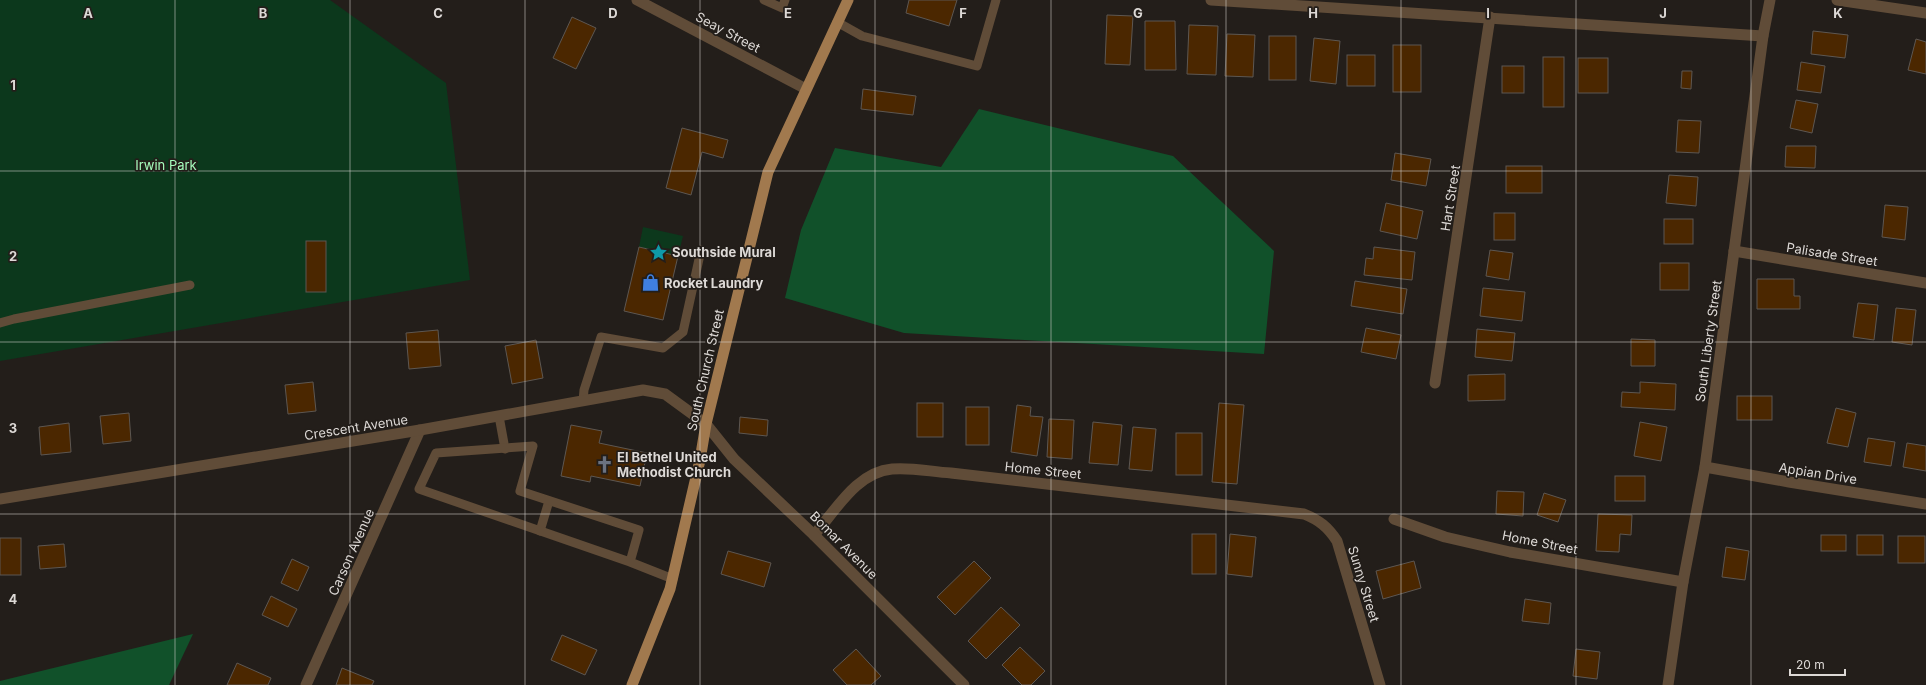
<svg xmlns="http://www.w3.org/2000/svg" width="1926" height="685" viewBox="0 0 1926 685" font-family="Inter,sans-serif">
  <style>
    .green { fill: #0c381c }
    .forest { fill: #11512a }
    .building { fill: #4b2700; stroke: #5d5752 }
    .lines { fill: none; stroke-linecap: round; stroke-linejoin: round }
    .service { stroke: #604c38; stroke-width: 9 }
    .minor { stroke: #604c38; stroke-width: 11 }
    .tertiary { stroke: #604c38; stroke-width: 11 }
    .primary { stroke: #a1794e; stroke-width: 11 }
    .grid { fill: none; stroke: #ddd9d6; stroke-width: 1; stroke-opacity: 0.55 }
    .labels { text-anchor: middle; dominant-baseline: central; stroke-width: 3.5; stroke-linejoin: round; paint-order: stroke }
    .street-label { font-size: 13px; fill: #ddd9d6; stroke: #231e1a }
    .park-label { font-size: 13px; fill: #a5fcbc; stroke: #231e1a }
    .poi-label { font-size: 13px; font-weight: bold; fill: #ddd9d6; stroke: #231e1a; text-anchor: start }
    .grid-label { font-size: 13px; text-anchor: middle; font-weight: bold; fill: #ddd9d6; stroke: #231e1a; stroke-width: 3.5; stroke-linejoin: round; paint-order: stroke }
  </style>
  <rect width="100%" height="100%" fill="#231e1a"/>
  <!-- green -->
  <g class="green">
    <polygon points="0,0 330,0 446,83 470,280 0,361"/>
    <polygon points="643,227 683,236 678,256 639,247"/>
  </g>
  <!-- forest -->
  <g class="forest">
    <polygon points="979,109 1173,156 1274,251 1264,354 904,333 785,298 801,230 835,148 941,167"/>
    <polygon points="193,634 169,685 0,685 0,681"/>
  </g>
  <!-- building -->
  <g class="building">
    <polygon points="909,0 957,0 949,26 906,13"/>
    <polygon points="1107,15 1133,16 1130,65 1105,64"/>
    <polygon points="572,17 596,28 576,69 553,58"/>
    <polygon points="1145,21 1175,21 1176,70 1145,70"/>
    <polygon points="1189,25 1218,26 1216,75 1187,74"/>
    <polygon points="1813,31 1848,35 1845,58 1811,54"/>
    <polygon points="1227,34 1255,35 1253,77 1225,76"/>
    <rect x="1269" y="36" width="27" height="44"/>
    <polygon points="1314,38 1340,41 1336,84 1310,81"/>
    <polygon points="1916,39 1926,42 1926,74 1908,70"/>
    <rect x="1393" y="45" width="28" height="47"/>
    <rect x="1347" y="55" width="28" height="31"/>
    <rect x="1543" y="57" width="21" height="50"/>
    <rect x="1578" y="58" width="30" height="35"/>
    <polygon points="1801,62 1825,66 1821,93 1797,90"/>
    <rect x="1502" y="66" width="22" height="27"/>
    <polygon points="1682,71 1692,71 1691,89 1681,88"/>
    <polygon points="863,89 916,96 913,115 861,109"/>
    <polygon points="1796,100 1818,104 1812,133 1790,128"/>
    <polygon points="1678,120 1701,121 1699,153 1676,152"/>
    <polygon points="682,128 728,140 723,158 702,152 691,195 666,188"/>
    <polygon points="1786,146 1816,146 1815,168 1785,167"/>
    <polygon points="1395,153 1431,159 1426,186 1391,180"/>
    <rect x="1506" y="166" width="36" height="27"/>
    <polygon points="1669,175 1698,177 1696,206 1666,203"/>
    <polygon points="1386,203 1423,211 1417,239 1380,231"/>
    <polygon points="1885,205 1908,207 1905,240 1882,237"/>
    <rect x="1494" y="213" width="21" height="27"/>
    <rect x="1664" y="219" width="29" height="25"/>
    <rect x="306" y="241" width="20" height="51"/>
    <polygon points="639,247 678,256 663,320 624,311"/>
    <polygon points="1374,247 1415,252 1412,280 1364,275 1366,258 1373,259"/>
    <polygon points="1490,250 1513,253 1509,280 1486,276"/>
    <rect x="1660" y="263" width="29" height="27"/>
    <polygon points="1757,279 1794,279 1794,296 1800,296 1800,309 1757,309"/>
    <polygon points="1355,281 1407,289 1403,314 1351,306"/>
    <polygon points="1483,288 1525,292 1522,321 1480,316"/>
    <polygon points="1858,303 1878,305 1874,340 1853,337"/>
    <polygon points="1896,308 1916,310 1912,345 1892,342"/>
    <polygon points="1366,328 1401,335 1396,359 1361,352"/>
    <polygon points="1477,329 1515,333 1512,361 1475,357"/>
    <polygon points="438,330 441,366 409,369 406,333"/>
    <polygon points="1631,339 1655,340 1655,366 1631,366"/>
    <polygon points="536,340 543,378 512,384 505,346"/>
    <polygon points="1505,374 1505,400 1468,401 1468,375"/>
    <polygon points="313,382 316,411 288,414 285,385"/>
    <polygon points="1640,382 1676,384 1675,410 1621,407 1622,392 1640,393"/>
    <rect x="1737" y="396" width="35" height="24"/>
    <rect x="917" y="403" width="26" height="34"/>
    <polygon points="1219,403 1244,405 1237,484 1212,482"/>
    <polygon points="1017,405 1031,407 1030,416 1043,417 1037,456 1011,452"/>
    <rect x="966" y="407" width="23" height="38"/>
    <polygon points="1836,408 1856,413 1848,447 1827,443"/>
    <polygon points="129,413 131,441 103,444 100,416"/>
    <polygon points="740,417 768,420 767,436 739,433"/>
    <polygon points="1049,419 1074,420 1072,459 1047,457"/>
    <polygon points="1093,422 1122,425 1118,465 1089,463"/>
    <polygon points="1640,422 1667,427 1661,461 1634,456"/>
    <polygon points="69,423 71,452 41,455 39,427"/>
    <polygon points="571,425 602,431 599,443 647,453 640,486 591,476 590,482 561,476"/>
    <polygon points="1133,427 1156,429 1152,471 1129,469"/>
    <rect x="1176" y="433" width="26" height="42"/>
    <polygon points="1868,438 1895,442 1891,466 1864,462"/>
    <polygon points="1907,443 1926,446 1926,471 1903,467"/>
    <rect x="1615" y="476" width="30" height="25"/>
    <polygon points="1497,491 1524,492 1523,516 1496,514"/>
    <polygon points="1544,493 1566,500 1558,522 1537,515"/>
    <polygon points="1598,514 1632,515 1631,535 1620,534 1619,552 1596,551"/>
    <rect x="1192" y="534" width="24" height="40"/>
    <polygon points="1230,534 1256,537 1252,577 1227,574"/>
    <rect x="1821" y="535" width="25" height="16"/>
    <rect x="1857" y="535" width="26" height="20"/>
    <rect x="1898" y="536" width="27" height="27"/>
    <rect x="0" y="538" width="21" height="37"/>
    <polygon points="64,544 66,567 40,569 38,546"/>
    <polygon points="1726,547 1749,551 1745,580 1722,577"/>
    <polygon points="728,551 771,563 764,587 721,574"/>
    <polygon points="292,559 309,567 298,591 281,583"/>
    <polygon points="974,561 991,578 955,615 937,597"/>
    <polygon points="1414,561 1421,588 1383,599 1376,571"/>
    <polygon points="271,596 297,609 288,627 262,615"/>
    <polygon points="1525,599 1551,603 1549,624 1522,621"/>
    <polygon points="1001,607 1020,625 986,659 968,641"/>
    <polygon points="562,635 597,650 585,675 551,660"/>
    <polygon points="1020,647 1045,671 1031,685 1022,685 1002,665"/>
    <polygon points="856,649 881,676 871,685 847,685 833,670"/>
    <polygon points="1576,649 1600,652 1597,679 1573,676"/>
    <polygon points="237,663 271,678 268,685 227,685"/>
    <polygon points="342,668 374,681 372,685 336,685"/>
  </g>
  <g class="lines">
    <!-- service -->
    <g class="service">
      <polyline points="764,0 782,8 785,0"/>
      <polyline points="837,22 862,36 977,66 996,0"/>
      <polyline points="0,323 14,319 190,285"/>
      <polyline points="583,401 584,390 601,337 663,348 683,332 701,250"/>
      <polyline points="499,416 505,449"/>
      <polyline points="540,531 549,501"/>
      <polyline points="630,562 639,530 520,491 533,446 436,453 419,489 630,562 673,579"/>
    </g>
    <!-- minor -->
    <g class="minor">
      <polyline points="637,0 806,89"/>
      <polyline points="1211,0 1763,36"/>
      <polyline points="1837,0 1926,13"/>
      <polyline points="1734,251 1926,283"/>
      <polyline points="1435,383 1490,17"/>
      <polyline points="1705,467 1789,482 1926,504"/>
      <polyline points="1394,519 1445,537 1510,552 1683,582"/>
      <path d="M 814,535 C 836,510 857,472 892,469 C 911,467 932,472 951,473 L 1304,514 C 1319,520 1328,527 1337,541 L 1380,685"/>
      <polyline points="306,685 420,430"/>
      <polyline points="1668,685 1683,582 1705,467 1763,36 1770,0"/>
    </g>
    <!-- tertiary -->
    <polyline class="tertiary" points="0,499 420,430 643,390 665,394 706,424 734,459 814,535 964,685"/>
    <!-- primary -->
    <polyline class="primary" points="632,685 670,589 700,460 706,424 768,172 848,0"/>
  </g>
  <!-- grid -->
  <path class="grid" d="M 175,0 L 175,685M 350,0 L 350,685M 525,0 L 525,685M 700,0 L 700,685M 875,0 L 875,685M 1051,0 L 1051,685M 1226,0 L 1226,685M 1401,0 L 1401,685M 1576,0 L 1576,685M 1751,0 L 1751,685M 0,171 L 1926,171M 0,342 L 1926,342M 0,514 L 1926,514"/>
  <!-- icons -->
  <defs>
    <symbol id="sight-bare" viewBox="-9 -9 18 18"><path d="M0-6L1.8-2.2L6-1.7L2.9 1.2L3.7 5.4L0 3.3L-3.7 5.4L-2.9 1.2L-6-1.7L-1.8-2.2Z" fill="#0f9aa8" stroke="#231e1a" stroke-width="2.5" paint-order="stroke"/></symbol>
    <symbol id="shop-bare" viewBox="-9 -9 18 18"><path d="M-5-2.5h2.3a2.7 3.5 0 0 1 5.4 0H5L5.5 6h-11ZM-1.5-2.5h3a1.5 2.3 0 0 0-3 0Z" fill="#3f7fe0" stroke="#231e1a" stroke-width="2.5" paint-order="stroke"/></symbol>
    <symbol id="church-bare" viewBox="-9 -9 18 18"><path d="M-1.2-6h2.4v3.5h3.3v2.4h-3.3V6h-2.4V-.1h-3.3v-2.4h3.3Z" fill="#6b7280" stroke="#231e1a" stroke-width="2.5" paint-order="stroke"/></symbol>
  </defs>
  <g fill-rule="evenodd">
    <use href="#sight-bare" x="646" y="240" width="25" height="25"/>
    <use href="#shop-bare" x="638" y="270" width="25" height="25"/>
    <use href="#church-bare" x="592" y="452" width="25" height="25"/>
  </g>
  <g class="labels">
    <!-- street labels -->
    <g class="street-label">
      <text transform="translate(728 32) rotate(28)">Seay Street</text>
      <text transform="translate(1450 198) rotate(-81)">Hart Street</text>
      <text transform="translate(1832 254) rotate(9)">Palisade Street</text>
      <text transform="translate(1708 341) rotate(-82)">South Liberty Street</text>
      <text transform="translate(705 370) rotate(-77)">South Church Street</text>
      <text transform="translate(356 427) rotate(-9)">Crescent Avenue</text>
      <text transform="translate(1043 470) rotate(6)">Home Street</text>
      <text transform="translate(1818 473) rotate(9)">Appian Drive</text>
      <text transform="translate(1540 542) rotate(11)">Home Street</text>
      <text transform="translate(844 545) rotate(45)">Bomar Avenue</text>
      <text transform="translate(351 552) rotate(-66)">Carson Avenue</text>
      <text transform="translate(1364 584) rotate(73)">Sunny Street</text>
    </g>
    <!-- park labels -->
    <g class="park-label">
      <text x="166" y="165">Irwin Park</text>
    </g>
    <!-- poi labels -->
    <g class="poi-label">
      <text x="672" y="252">Southside Mural</text>
      <text x="664" y="283">Rocket Laundry</text>
      <text x="617" y="457">El Bethel United<tspan x="617" dy="15">Methodist Church</tspan></text>
    </g>
  </g>
  <g class="grid-label">
    <text x="88" y="18">A</text>
    <text x="263" y="18">B</text>
    <text x="438" y="18">C</text>
    <text x="613" y="18">D</text>
    <text x="788" y="18">E</text>
    <text x="963" y="18">F</text>
    <text x="1138" y="18">G</text>
    <text x="1313" y="18">H</text>
    <text x="1488" y="18">I</text>
    <text x="1663" y="18">J</text>
    <text x="1838" y="18">K</text>
    <text x="13" y="90">1</text>
    <text x="13" y="261">2</text>
    <text x="13" y="433">3</text>
    <text x="13" y="604">4</text>
  </g>
  <!-- scale -->
  <path d="M1790 669v6h55v-6" fill="none" stroke="#ddd9d6" stroke-width="2"/>
  <text x="1796" y="669" font-size="12" fill="#ddd9d6" stroke="#231e1a" stroke-width="3" paint-order="stroke">20 m</text>
</svg>
